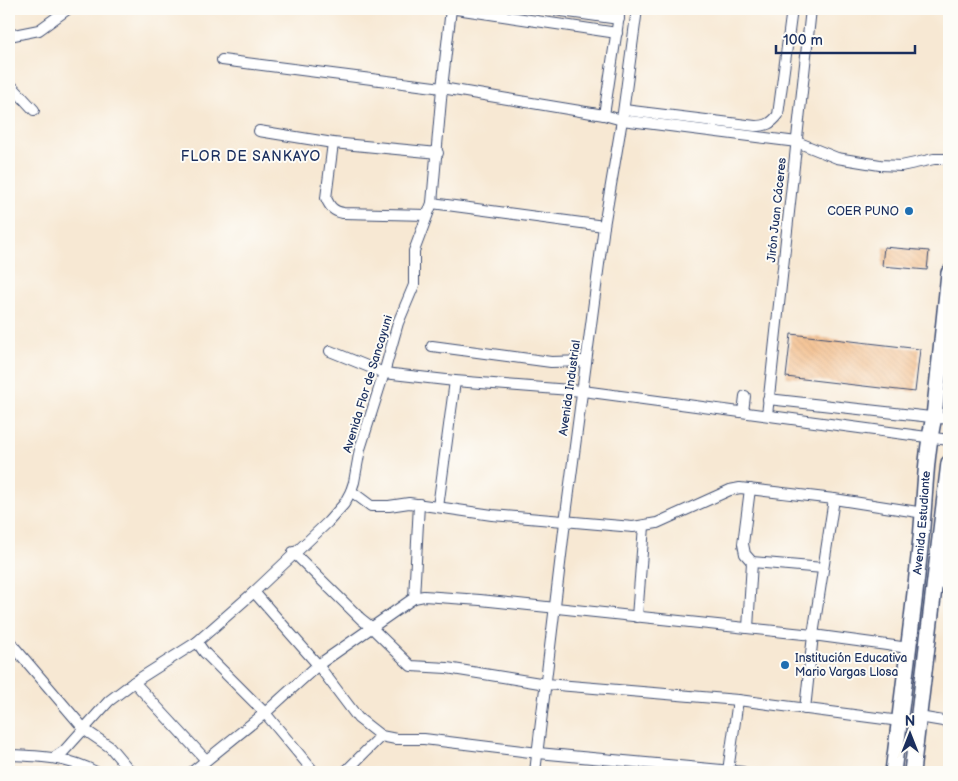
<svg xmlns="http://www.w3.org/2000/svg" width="958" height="781" viewBox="0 0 958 781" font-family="'Balsamiq Sans',sans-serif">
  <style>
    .building { fill: url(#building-back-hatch) }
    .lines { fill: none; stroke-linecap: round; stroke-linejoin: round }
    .street-casing { stroke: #3c4b70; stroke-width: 12 }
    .secondary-casing { stroke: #3c4b70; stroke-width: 18 }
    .street { stroke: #fff; stroke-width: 10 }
    .secondary { stroke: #fff; stroke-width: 15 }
    .poi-dot { fill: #1f6fb2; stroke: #fdfcf7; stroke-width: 2 }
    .labels { text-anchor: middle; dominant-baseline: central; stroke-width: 4; stroke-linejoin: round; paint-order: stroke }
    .street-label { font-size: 12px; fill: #1b2f5e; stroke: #fdfcf7 }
    .poi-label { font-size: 12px; fill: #1b2f5e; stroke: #fdfcf7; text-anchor: end }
    .neighbourhood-label { font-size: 14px; letter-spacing: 1px; fill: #1b2f5e; stroke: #fdfcf7 }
  </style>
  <defs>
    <pattern id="building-back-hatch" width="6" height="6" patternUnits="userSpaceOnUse" patternTransform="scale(1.25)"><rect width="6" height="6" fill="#f2b57d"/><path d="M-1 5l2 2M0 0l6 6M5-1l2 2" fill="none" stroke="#cf9c6e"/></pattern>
  </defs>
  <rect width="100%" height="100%" fill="#fdfcf7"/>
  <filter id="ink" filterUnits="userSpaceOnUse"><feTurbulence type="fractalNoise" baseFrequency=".02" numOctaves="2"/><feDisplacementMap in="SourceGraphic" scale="10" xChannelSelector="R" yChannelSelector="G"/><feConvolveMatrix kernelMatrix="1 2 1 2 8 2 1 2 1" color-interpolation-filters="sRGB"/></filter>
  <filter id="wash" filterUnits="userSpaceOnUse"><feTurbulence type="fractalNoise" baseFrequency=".0096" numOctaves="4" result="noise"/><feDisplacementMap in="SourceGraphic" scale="20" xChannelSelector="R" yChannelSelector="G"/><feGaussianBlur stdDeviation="1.12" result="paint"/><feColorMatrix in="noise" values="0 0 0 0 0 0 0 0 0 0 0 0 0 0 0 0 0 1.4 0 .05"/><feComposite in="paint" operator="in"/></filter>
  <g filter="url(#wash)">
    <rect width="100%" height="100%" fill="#f7e8d3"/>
    <g id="blocks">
      <!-- building -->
      <g class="building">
        <polygon points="884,247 929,251 927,270 882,266"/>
        <polygon points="791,334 920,349 915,392 786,377"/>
      </g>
    </g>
  </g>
  <g filter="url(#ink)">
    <use href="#blocks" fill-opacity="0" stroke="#3c4b70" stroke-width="1"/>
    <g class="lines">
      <defs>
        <g id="street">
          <polyline points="456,9 617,33"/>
          <polyline points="547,9 619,19"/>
          <polyline points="9,36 39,30 68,9"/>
          <polyline points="222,60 442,88 604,115 622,120 797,142 837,158 880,165 901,166 934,159 949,159"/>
          <polyline points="9,83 34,110"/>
          <path d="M 624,110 L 755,126 C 766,126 771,124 778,115 L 792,9"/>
          <polyline points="604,115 620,9"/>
          <polyline points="259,131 333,143 438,153"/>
          <path d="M 333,143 L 326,198 C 330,207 333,211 343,213 L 427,215"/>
          <polyline points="432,203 604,226"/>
          <polyline points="432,346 551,362 586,361"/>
          <polyline points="330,351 384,373 455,381 583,391 949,440"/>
          <polyline points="768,399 949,419"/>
          <polyline points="743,412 745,396"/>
          <polyline points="767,415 811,9"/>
          <polyline points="750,489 743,544 745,554 752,562 823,568"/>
          <polyline points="351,491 371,506 389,506 409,503 492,515 633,527 657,523 730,490 740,488 834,499 924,513"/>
          <polyline points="438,507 455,381"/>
          <polyline points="293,552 361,619 371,627 411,666 447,668 546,684 738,700 900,721"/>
          <polyline points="934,583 949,584"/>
          <polyline points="254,592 318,665 358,718 381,736 396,739 424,739 538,753 743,772"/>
          <polyline points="414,598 419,504"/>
          <polyline points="637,617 644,526"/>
          <polyline points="748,628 752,562"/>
          <polyline points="9,641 85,730 110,747 131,772"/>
          <polyline points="197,642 204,652 265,713 314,772"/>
          <polyline points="134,682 206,760"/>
          <polyline points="805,709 813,635 834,499"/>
          <polyline points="919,717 949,722"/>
          <path d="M 9,755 C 40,756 68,757 96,772"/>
          <polyline points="55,757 64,751 109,701 134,682 197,642 254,592 328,522 344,504 351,491 354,482 360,449 384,373 398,323 414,285 414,251 432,203 442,88 451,9"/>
          <polyline points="728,771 738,700"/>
          <polyline points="192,772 265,713 318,665 414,598 424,596 480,600 813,635 909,648"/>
          <polyline points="345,772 381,736"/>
          <polyline points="535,772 565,522 604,226 622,120 637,9"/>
        </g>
        <g id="secondary">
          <path id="s1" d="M 893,772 C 903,694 913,616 921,538 C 925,498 925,456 934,417 L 949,273"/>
          <polyline points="912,772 949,463"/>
        </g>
      </defs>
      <!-- street casing -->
      <use href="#street" class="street-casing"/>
      <!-- secondary casing -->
      <use href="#secondary" class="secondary-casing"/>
      <!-- street -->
      <use href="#street" class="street"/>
      <!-- secondary -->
      <use href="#secondary" class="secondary"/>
    </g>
  </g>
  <!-- markers -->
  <g class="poi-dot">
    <circle cx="909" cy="211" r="5"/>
    <circle cx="785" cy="665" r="5"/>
  </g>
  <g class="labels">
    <!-- street labels -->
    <g class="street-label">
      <text transform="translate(777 210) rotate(-84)">Jirón Juan Cáceres</text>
      <text transform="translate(368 384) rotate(-73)">Avenida Flor de Sancayuni</text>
      <text transform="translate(570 388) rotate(-82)">Avenida Industrial</text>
      <text stroke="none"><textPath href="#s1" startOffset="251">Avenida Estudiante</textPath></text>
    </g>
    <!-- poi labels -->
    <g class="poi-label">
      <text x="899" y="211">COER PUNO</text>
      <text x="795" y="658" text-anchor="start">Institución Educativa<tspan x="795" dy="14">Mario Vargas Llosa</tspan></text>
    </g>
    <!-- neighbourhood labels -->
    <g class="neighbourhood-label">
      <text x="251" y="156">FLOR DE SANKAYO</text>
    </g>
  </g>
  <!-- margin -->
  <rect width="958" height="781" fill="none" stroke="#fdfcf7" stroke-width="30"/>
  <!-- north arrow -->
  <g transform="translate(910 734)" stroke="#fdfcf7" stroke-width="4" paint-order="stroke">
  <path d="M0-4L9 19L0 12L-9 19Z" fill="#1b2f5e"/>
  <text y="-8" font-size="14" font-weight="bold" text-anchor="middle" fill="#1b2f5e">N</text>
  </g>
  <!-- scale -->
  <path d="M776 45v8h139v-8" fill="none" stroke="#1b2f5e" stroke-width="2.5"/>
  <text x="783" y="45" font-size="15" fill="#1b2f5e" stroke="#fdfcf7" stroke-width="4" paint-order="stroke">100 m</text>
</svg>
